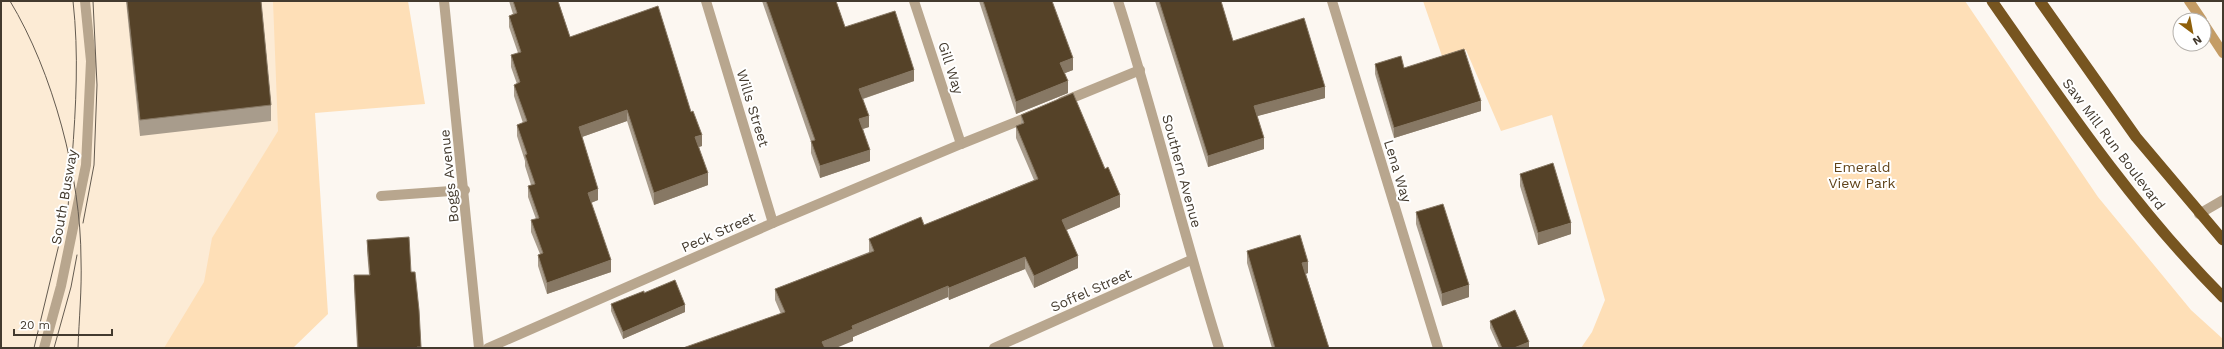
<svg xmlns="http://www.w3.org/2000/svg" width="2224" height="349" viewBox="0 0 2224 349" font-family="'Work Sans',sans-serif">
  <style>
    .built { fill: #fcebd5 }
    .green { fill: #fedfb7 }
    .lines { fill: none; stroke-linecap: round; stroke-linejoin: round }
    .stream { stroke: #c49c65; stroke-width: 10 }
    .service { stroke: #b8a68e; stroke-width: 10 }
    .minor { stroke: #b8a68e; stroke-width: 10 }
    .tertiary { stroke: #b8a68e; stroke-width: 10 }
    .trunk { stroke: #775520; stroke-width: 11 }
    .tram { stroke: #635a4f; stroke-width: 1 }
    .wall { fill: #a89c8c }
    .shaded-wall { fill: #877864 }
    .building { fill: #554228; stroke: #877864 }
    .labels { text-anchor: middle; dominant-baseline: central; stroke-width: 4; stroke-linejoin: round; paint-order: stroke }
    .street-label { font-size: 14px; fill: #433a2e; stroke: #fff }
    .park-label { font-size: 14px; fill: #604319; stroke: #fff }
  </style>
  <rect width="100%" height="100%" fill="#fcf7f1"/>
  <!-- built -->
  <polygon class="built" points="1,1 304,1 305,108 185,348 1,348"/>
  <!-- green -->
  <g class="green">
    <polygon points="273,1 408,1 425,104 315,113 328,314 293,348 164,348 204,282 212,238 278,131"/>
    <polygon points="1423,1 1965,1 2098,197 2191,310 2223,339 2223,348 1581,348 1592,332 1605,300 1552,115 1501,131 1466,50 1442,56"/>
  </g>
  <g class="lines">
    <!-- stream -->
    <g class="stream">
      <polyline points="2189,1 2202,20"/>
      <polyline points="2204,24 2223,53"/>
    </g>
    <!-- service -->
    <g class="service">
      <polyline points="914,1 961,144 1033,115"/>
      <polyline points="1332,1 1438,348"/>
      <polyline points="1062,102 1140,70"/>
      <polyline points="381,196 465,190"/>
      <polyline points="2199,214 2223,200"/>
      <polyline points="44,348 61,286 86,165 91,61 85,1"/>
    </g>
    <!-- minor -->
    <g class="minor">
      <polyline points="706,1 773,223"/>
      <polyline points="488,348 773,223 961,144"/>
      <polyline points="994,348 1191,260"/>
    </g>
    <!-- tertiary -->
    <g class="tertiary">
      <polyline points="444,1 479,348"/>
      <path d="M 1118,1 C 1155,116 1183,233 1219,348"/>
    </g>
    <!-- trunk -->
    <g class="trunk">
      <path d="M 1992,1 C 2064,104 2134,208 2223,297"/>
      <polyline points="2040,1 2136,137 2223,240"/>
    </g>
    <!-- tram -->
    <g class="tram">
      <path d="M 10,1 C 53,72 81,177 81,260 C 82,289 79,319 78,348"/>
      <path d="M 72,159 C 76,106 79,54 73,1"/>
      <polyline points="83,223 94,165 97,85 93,1"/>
      <polyline points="34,348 68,207 70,183"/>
      <polyline points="54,348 71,287 77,255"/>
    </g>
  </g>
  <!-- wall -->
  <g class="wall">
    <polygon points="126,1 261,1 271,105 271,121 140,136"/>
    <polygon points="509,1 558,1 570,37 702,146 699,147 708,185 654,205 627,121 582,137 598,200 591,203 611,272 547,294 538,266 538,255 540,254 531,232 531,220 536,219 528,197 528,186 531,185 525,166 525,161 517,136 517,125 523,123 514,96 514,85 517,84 511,67 511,55 518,53 509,27 509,16 513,14"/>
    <polygon points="762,1 836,1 845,27 914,81 863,99 869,127 863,129 870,161 820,178 811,153 811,142"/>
    <polygon points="979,1 1052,1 1073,70 1065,73 1068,93 1016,114"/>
    <polygon points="1155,1 1221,1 1233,41 1325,98 1257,116 1264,149 1208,167"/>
    <polygon points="1375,64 1404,68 1481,111 1394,138 1375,74"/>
    <polygon points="1021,115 1120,207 1066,230 1078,268 1034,288 1025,269 949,300 948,297 853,337 853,341 781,314 775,300 775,289 869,252 869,239 924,225 1034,180 1016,138 1016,126 1021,124"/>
    <polygon points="1520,174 1571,234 1538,245 1520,186"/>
    <polygon points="1416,212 1469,297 1442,306 1416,224"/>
    <polygon points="367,240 411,272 419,310 421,348 357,348 354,287 354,275 369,275 367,251"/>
    <polygon points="1247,251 1308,273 1306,274 1329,348 1272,348 1247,263"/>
    <polygon points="644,293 685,312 623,339 611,311 611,304"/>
    <polygon points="1490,321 1529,348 1499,348 1490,328"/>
  </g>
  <!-- shaded-wall -->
  <g class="shaded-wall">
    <polygon points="1073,58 1073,70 1060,75 1060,63"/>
    <polygon points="914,70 914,81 859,100 859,89"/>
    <polygon points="1068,81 1068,93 1016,114 1016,102"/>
    <polygon points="1325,87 1325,98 1254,117 1254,106"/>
    <polygon points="1481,101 1481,111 1394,138 1394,128"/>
    <polygon points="627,110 627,121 579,138 579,127"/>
    <polygon points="869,116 869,127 859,130 859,119"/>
    <polygon points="702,135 702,146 695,148 695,137"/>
    <polygon points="1264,138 1264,149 1208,167 1208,156"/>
    <polygon points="870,150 870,161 820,178 820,166"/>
    <polygon points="708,173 708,185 654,205 654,193"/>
    <polygon points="598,189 598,200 588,204 588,193"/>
    <polygon points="1120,195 1120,207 1062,232 1062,220"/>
    <polygon points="1571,223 1571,234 1538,245 1538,233"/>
    <polygon points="1078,256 1078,268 1034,288 1034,276"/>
    <polygon points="1025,257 1025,269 949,300 949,288"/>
    <polygon points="611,260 611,272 547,294 547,283"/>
    <polygon points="1308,262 1308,273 1302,275 1302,263"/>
    <polygon points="1469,285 1469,297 1442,306 1442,294"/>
    <polygon points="948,286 948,297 853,337 853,341 836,348 822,348 822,342 852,326"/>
    <polygon points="685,305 685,312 623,339 623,332"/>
    <polygon points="1529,342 1529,348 1514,348"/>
  </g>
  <!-- building -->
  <g class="building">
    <polygon points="127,1 261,1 271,105 140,120"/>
    <polygon points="513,1 558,1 570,37 658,6 691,112 693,111 702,135 695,137 708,173 654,193 627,110 579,127 598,189 588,193 611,260 547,283 538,255 543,253 531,220 539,218 528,186 535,184 525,155 527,154 517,125 527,121 514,85 520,82 511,55 521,52 509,16 517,13"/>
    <polygon points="766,1 836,1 845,27 895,11 914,70 859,89 869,116 859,119 870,150 820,166 811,141 815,140"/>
    <polygon points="983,1 1052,1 1073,58 1060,63 1068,81 1016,102"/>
    <polygon points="1159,1 1221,1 1233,41 1304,18 1325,87 1254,106 1264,138 1208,156"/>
    <polygon points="1464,49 1481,101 1394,128 1375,64 1401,56 1404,68"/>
    <polygon points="1073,93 1105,169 1108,167 1120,195 1062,220 1078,256 1034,276 1025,257 949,288 948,286 852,326 853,329 822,342 825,348 683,348 785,312 775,289 874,251 869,239 921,217 924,225 1038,179 1016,126 1024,123 1021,115"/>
    <polygon points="1553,163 1571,223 1538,233 1520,174"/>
    <polygon points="1443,204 1469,285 1442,294 1416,212"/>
    <polygon points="1300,235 1308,262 1302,263 1329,348 1275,348 1247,251"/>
    <polygon points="409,237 411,272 415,272 419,310 421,347 417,347 417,348 358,348 354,275 370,275 367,240"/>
    <polygon points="675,280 685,305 623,332 611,304 644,291 644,293"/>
    <polygon points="1515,310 1529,342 1514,348 1502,348 1490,321"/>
  </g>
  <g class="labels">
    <!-- street labels -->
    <g class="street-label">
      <text transform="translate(951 68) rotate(72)">Gill Way</text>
      <text transform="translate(753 108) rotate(73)">Wills Street</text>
      <text transform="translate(2114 144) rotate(53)">Saw Mill Run Boulevard</text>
      <text transform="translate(1182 171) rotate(75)">Southern Avenue</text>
      <text transform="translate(1398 171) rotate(73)">Lena Way</text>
      <text transform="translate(449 176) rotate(-96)">Boggs Avenue</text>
      <text transform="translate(64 197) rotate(-80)">South Busway</text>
      <text transform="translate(718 232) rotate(-24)">Peck Street</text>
      <text transform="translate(1091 290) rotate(-24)">Soffel Street</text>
    </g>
    <!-- park labels -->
    <g class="park-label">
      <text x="1862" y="167">Emerald<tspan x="1862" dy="16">View Park</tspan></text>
    </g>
  </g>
  <!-- border -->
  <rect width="2224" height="349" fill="none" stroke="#433a2e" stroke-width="4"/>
  <!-- north arrow -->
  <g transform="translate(2192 32) rotate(148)"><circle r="19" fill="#ffffff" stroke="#b4b0ab"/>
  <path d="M0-3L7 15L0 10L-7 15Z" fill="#8f600b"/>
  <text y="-6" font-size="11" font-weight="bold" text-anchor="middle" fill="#433a2e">N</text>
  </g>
  <!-- scale -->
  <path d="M14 329v6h98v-6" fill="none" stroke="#433a2e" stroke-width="2"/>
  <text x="20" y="329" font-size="12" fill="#433a2e" stroke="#ffffff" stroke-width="3" paint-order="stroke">20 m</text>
</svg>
